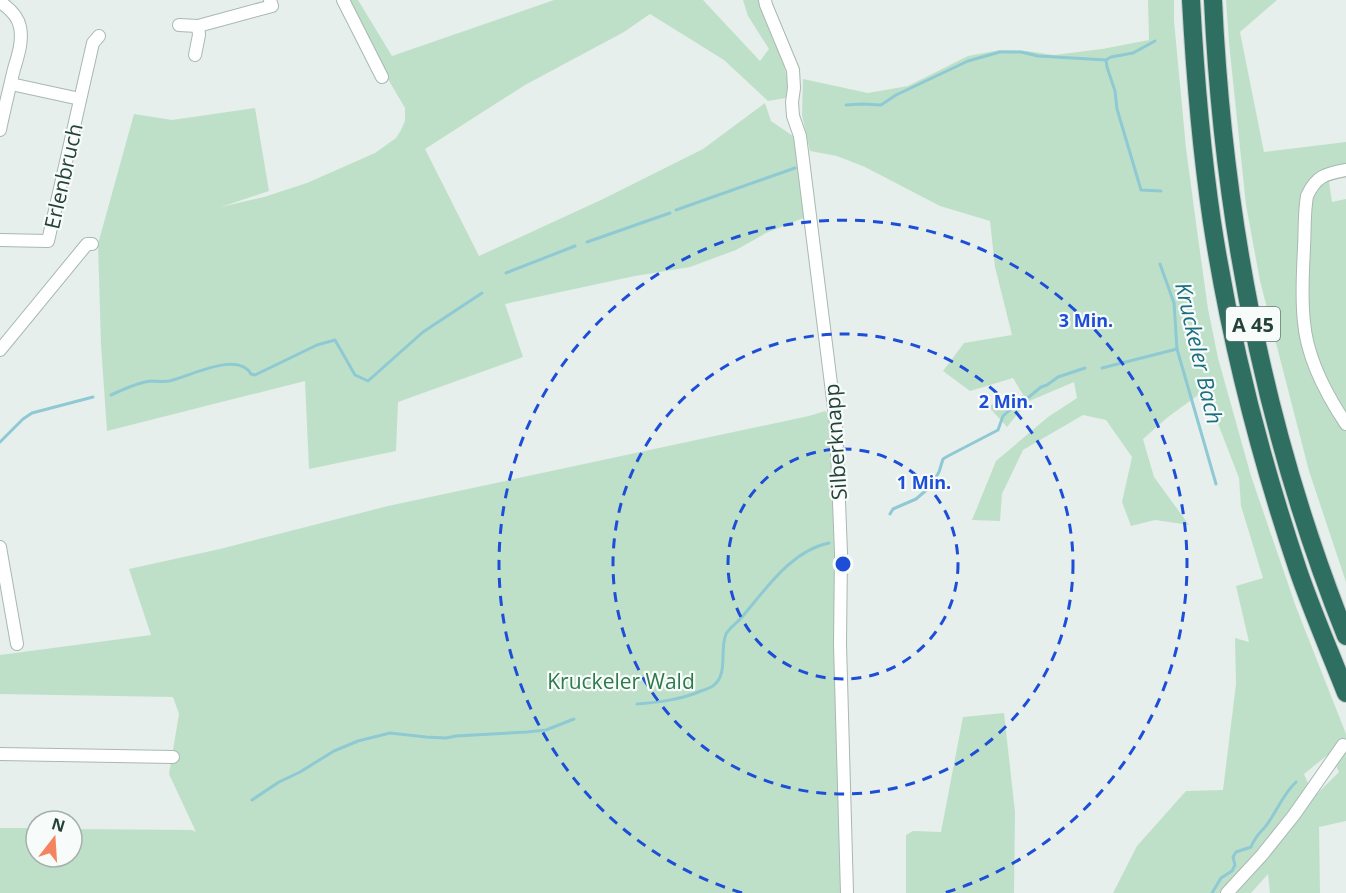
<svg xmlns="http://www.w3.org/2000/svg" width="1346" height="893" viewBox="0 0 1346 893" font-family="'Open Sans',sans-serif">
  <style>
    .green { fill: #bfe0c8; fill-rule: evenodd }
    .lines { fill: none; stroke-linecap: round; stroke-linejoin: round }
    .stream { stroke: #8ec9d4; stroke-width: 3 }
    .minor-casing { stroke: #a8b8b2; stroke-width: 14 }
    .highway-casing { stroke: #c2cac8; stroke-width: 20 }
    .minor { stroke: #fff; stroke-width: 12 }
    .highway { stroke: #2f6f62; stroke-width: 18 }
    .ring { fill: none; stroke: #1d4ed8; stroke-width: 3; stroke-dasharray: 10 8 }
    .labels { text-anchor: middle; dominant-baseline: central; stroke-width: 4.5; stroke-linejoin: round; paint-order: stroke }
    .shield { fill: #f7fbf9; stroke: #637a73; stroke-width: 1.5 }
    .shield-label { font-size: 20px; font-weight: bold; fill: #24423a }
    .street-label { font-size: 21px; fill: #24423a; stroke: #f7fbf9 }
    .park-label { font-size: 21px; fill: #2d7a4b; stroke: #f7fbf9 }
    .water-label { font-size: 22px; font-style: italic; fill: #1c6f80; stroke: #f7fbf9 }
    .centre { fill: #1d4ed8; stroke: #f7fbf9; stroke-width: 3 }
    .ring-label { font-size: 18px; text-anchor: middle; font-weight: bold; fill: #1d4ed8; stroke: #f7fbf9; stroke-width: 4.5; stroke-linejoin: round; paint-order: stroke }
  </style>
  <rect width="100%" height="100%" fill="#e6efeb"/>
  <!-- green -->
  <g class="green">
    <polygon points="347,0 358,0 392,56 554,0 703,0 760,61 769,49 748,16 743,0 761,0 778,41 788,82 786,98 768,101 724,60 650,14 624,32 525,85 425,149 479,256 601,200 703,149 765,103 771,121 793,136 799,157 806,217 766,233 736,250 690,267 635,276 505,304 523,357 398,402 396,451 309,469 305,381 107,431 101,345 98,244 134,114 172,120 255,108 269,191 221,207 264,197 307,183 375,153 396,138 401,130 405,121 405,108 385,74"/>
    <path d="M 1148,0 L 1174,0 L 1174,21 L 1186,148 L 1196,223 L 1208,309 L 1218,358 L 1251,476 L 1296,607 L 1346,734 L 1346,821 L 1319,827 L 1320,893 L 1270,893 L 1268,874 L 1251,893 L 1113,893 L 1137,846 L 1186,791 L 1223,790 L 1236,684 L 1235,638 L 1249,642 L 1236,586 L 1263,578 L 1241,506 L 1239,478 L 1205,390 L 1168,417 L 1143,439 L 1154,477 L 1189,525 L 1155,520 L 1131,526 L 1122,502 L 1132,457 L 1106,420 L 1083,415 L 1023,450 L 1002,494 L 1000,521 L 972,520 L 996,461 L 1048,417 L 1077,398 L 1074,382 L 1027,402 L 1007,427 L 988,406 L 1023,395 L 1013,378 L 970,391 L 943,371 L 964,343 L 1012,335 L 995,267 L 990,221 L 940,206 L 865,167 L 837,156 L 810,151 L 802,115 L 803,79 L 868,93 L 908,86 L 968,56 L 1000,50 L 1027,51 L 1054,55 L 1102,49 L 1149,40 ZM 1330,753 L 1339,772 L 1314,797 L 1304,774 Z"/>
    <polygon points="1226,0 1277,0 1240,32 1264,152 1346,142 1346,165 1327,169 1332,202 1346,199 1346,582 1309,471 1260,281 1246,205 1229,43"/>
    <polygon points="825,411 833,419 842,893 0,893 0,828 36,828 36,857 72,857 72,829 192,830 196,832 169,774 179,714 173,697 0,694 0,655 151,635 129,569 220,549 388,506 809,416"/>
    <polygon points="1004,713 1015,812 1014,893 906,893 906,835 913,831 941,832 963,717"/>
  </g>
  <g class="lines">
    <!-- stream -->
    <g class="stream">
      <polyline points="1155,41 1133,53 1111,57 1106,60 1107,67 1115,91 1117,109 1141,190 1161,191"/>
      <polyline points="846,105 863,104 881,105 896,95 968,61 1000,52 1021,52 1038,56 1106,60"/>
      <polyline points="676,210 795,168"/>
      <polyline points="587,242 670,213"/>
      <polyline points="1160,264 1174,303 1177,349 1216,484"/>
      <polyline points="506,273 575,246"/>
      <polyline points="1102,368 1177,349"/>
      <path d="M 111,395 C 123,390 137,382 151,381 C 157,381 163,382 169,381 C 189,377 238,350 251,374 L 255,375 L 317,345 L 335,340 L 355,375 L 368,381 L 423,332 L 482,293"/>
      <polyline points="0,442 23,419 32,413 93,397"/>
      <polyline points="890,514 893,509 916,499 930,487 939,472 943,459 948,456 998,430 1003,416 1012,408 1023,402 1041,387 1047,385 1058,377 1085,368"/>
      <path d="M 637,704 C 659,702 680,700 701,691 C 704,690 710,688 713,686 C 729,674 719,650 726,634 C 730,627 737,623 742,617 C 765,590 792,550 829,543"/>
      <polyline points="252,800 279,782 300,772 334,751 358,741 390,733 426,737 446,738 456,736 527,732 546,730 574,719"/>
      <path d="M 1212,893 L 1221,878 L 1232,871 L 1235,865 L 1233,857 L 1236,852 L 1251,847 C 1255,837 1259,834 1265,827 C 1277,812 1282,795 1296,782"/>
    </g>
    <defs>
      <g id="minor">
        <polyline points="343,0 382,77"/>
        <polyline points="765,0 766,5 793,70 794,88 792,102 793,116 800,136 836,424 841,553 840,644 847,893"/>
        <path d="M 0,2 C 9,8 18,16 20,27 C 23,41 18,56 14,69 C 9,90 4,110 0,130"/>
        <polyline points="179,25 198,26 272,6 270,0"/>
        <polyline points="195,55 199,35 198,26"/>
        <polyline points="11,84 80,99"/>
        <path d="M 1346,170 C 1325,174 1316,176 1307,196 C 1304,213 1305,230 1304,247 C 1303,272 1301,297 1304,322 C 1307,359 1326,394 1346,424"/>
        <polyline points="0,240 48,241 93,43 99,36"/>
        <polyline points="0,350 87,244 92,244"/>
        <polyline points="0,547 17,644"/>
        <polyline points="0,754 173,757"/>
        <polyline points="1227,893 1262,855 1294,815 1343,745"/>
      </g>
      <g id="highway">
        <path d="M 1191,0 C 1195,74 1201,148 1212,222 C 1230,340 1260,457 1298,570 C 1312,611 1330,652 1346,693"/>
        <path d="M 1213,0 C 1223,217 1265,434 1346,636"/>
      </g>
    </defs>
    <!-- minor casing -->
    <use href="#minor" class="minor-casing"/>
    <!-- highway casing -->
    <use href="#highway" class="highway-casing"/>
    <!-- minor -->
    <use href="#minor" class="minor"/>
    <!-- highway -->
    <use href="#highway" class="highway"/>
  </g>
  <!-- distance rings -->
  <g class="ring">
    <circle cx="843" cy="564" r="115"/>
    <circle cx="843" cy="564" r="230"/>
    <path d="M742 893A344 344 0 1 1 944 893"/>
  </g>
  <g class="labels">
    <!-- shield labels -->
    <rect class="shield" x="1226" y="307" width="54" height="34" rx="4.5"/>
    <g class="shield-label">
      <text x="1253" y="324">A 45</text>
    </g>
    <!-- street labels -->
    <g class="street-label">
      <text transform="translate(63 176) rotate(-77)">Erlenbruch</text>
      <text transform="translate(835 442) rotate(-94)">Silberknapp</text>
    </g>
    <!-- park labels -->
    <g class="park-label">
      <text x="621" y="681">Kruckeler Wald</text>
    </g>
    <!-- water labels -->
    <g class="water-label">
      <text transform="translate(1200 353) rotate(77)">Kruckeler Bach</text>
    </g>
  </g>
  <circle cx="843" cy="564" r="9" class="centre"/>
  <g class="ring-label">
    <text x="1086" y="327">3 Min.</text>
    <text x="1006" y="408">2 Min.</text>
    <text x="924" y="489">1 Min.</text>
  </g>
  <!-- north arrow -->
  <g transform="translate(54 839) rotate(17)"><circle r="28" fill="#f7fbf9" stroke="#a3b1ad" stroke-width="1.5"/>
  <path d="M0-4.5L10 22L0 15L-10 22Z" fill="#f4845f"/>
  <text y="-9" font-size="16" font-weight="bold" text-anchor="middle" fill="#24423a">N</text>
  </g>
</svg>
